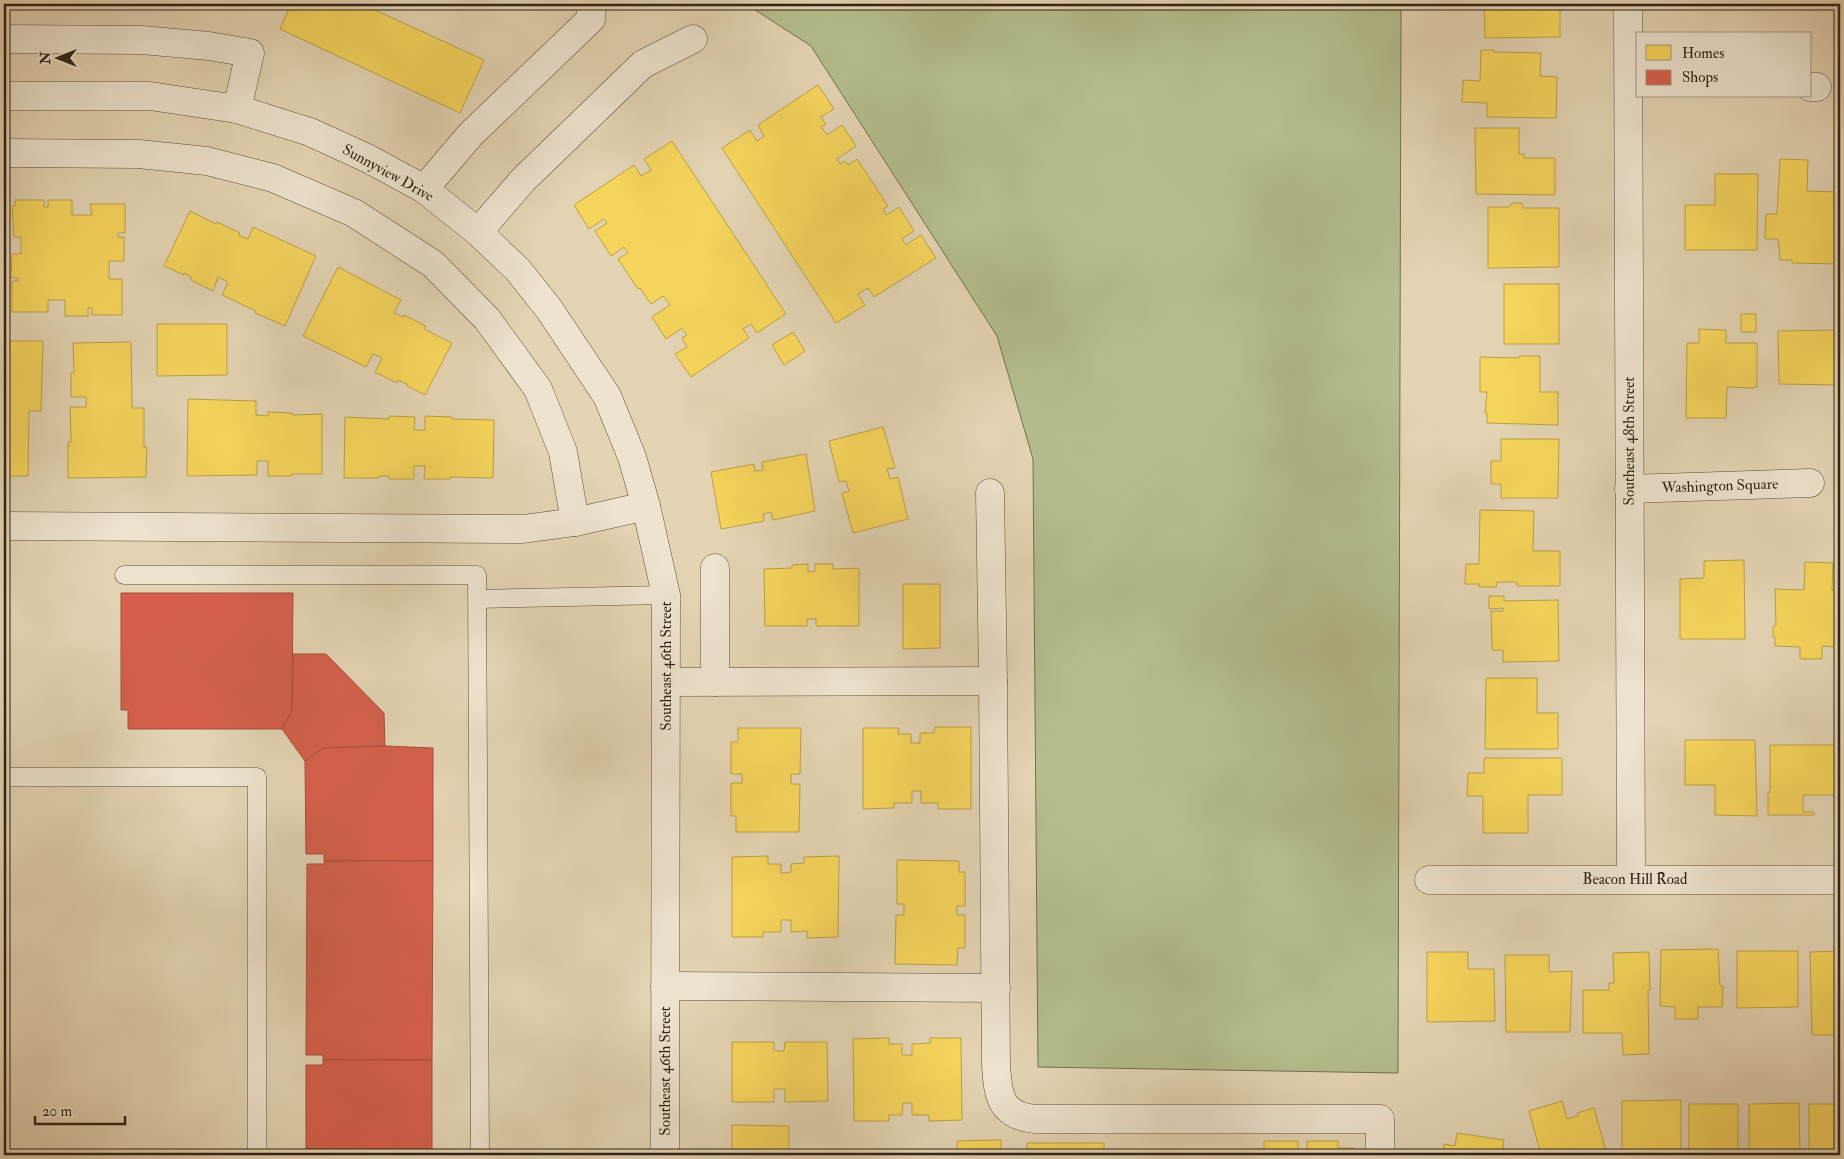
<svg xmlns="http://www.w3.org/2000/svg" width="1844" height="1159" viewBox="0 0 1844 1159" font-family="'IM FELL Double Pica',serif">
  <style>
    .green { fill: #b4bd8c; stroke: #727050 }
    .homes { fill: #f6d55c; stroke: #baa047 }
    .shops { fill: #d6604d; stroke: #a44e3c }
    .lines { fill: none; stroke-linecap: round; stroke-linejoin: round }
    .lane-casing { stroke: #5c4f3c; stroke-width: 19 }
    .street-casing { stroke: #5c4f3c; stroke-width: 29 }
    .lane { stroke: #ede3ce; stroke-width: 18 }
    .street { stroke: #ede3ce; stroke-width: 28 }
    .labels { text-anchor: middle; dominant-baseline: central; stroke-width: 5; stroke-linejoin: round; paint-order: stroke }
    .street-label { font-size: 15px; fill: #2f2315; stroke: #ede3ce }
  </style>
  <rect width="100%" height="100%" fill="#e4d4b3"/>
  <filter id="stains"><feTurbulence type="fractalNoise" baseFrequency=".004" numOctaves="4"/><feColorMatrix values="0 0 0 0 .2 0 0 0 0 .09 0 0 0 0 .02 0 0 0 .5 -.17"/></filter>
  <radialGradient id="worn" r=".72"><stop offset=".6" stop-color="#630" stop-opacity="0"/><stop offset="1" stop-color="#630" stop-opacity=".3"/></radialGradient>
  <!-- green -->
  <polygon class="green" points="746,4 1401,4 1398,1073 1038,1067 1033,459 997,336 811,46"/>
  <!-- homes -->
  <g class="homes">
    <polygon points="291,4 362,4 484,60 460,113 280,29"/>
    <polygon points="477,4 547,4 547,9 478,9"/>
    <polygon points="1484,4 1560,4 1560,37 1485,38"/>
    <polygon points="1481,50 1494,50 1494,52 1541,53 1540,76 1557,77 1556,118 1487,117 1487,103 1462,102 1463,80 1480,81"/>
    <polygon points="818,85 834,109 821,117 826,124 821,127 827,135 842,125 856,146 837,159 840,164 845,161 848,165 857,159 888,206 883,209 886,215 899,207 914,231 902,239 906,245 921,235 936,258 874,297 868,288 858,294 865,305 836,323 722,148 750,130 757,141 764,136 758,125"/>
    <polygon points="1475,128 1519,128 1519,154 1524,154 1524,158 1555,158 1555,195 1476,194"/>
    <polygon points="672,141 786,314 757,333 751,324 743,329 749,338 691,377 675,354 687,347 682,338 687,335 682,328 666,339 652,317 670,305 663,296 651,304 640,288 638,289 618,259 628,253 624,247 611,256 595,231 607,223 604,219 589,229 574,205 634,165 641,176 651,170 644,159"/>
    <polygon points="1780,159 1808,160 1807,191 1839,192 1838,264 1792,263 1792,260 1780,260 1778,239 1765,239 1766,214 1777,214"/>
    <polygon points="1715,174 1758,174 1757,250 1685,250 1685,205 1715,205"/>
    <polygon points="15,200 44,200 44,207 48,207 48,200 72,200 72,215 92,215 90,204 125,204 125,233 118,233 118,237 124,237 124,261 109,261 109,279 122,279 122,315 92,315 92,308 88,308 88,316 65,316 65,300 48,300 48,312 12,312 12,281 18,281 18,278 11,278 12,254 21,254 21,237 14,237 12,206 15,206"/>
    <polygon points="1512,203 1522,203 1523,208 1559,208 1559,267 1488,268 1488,207 1510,207"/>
    <polygon points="190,211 216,224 217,222 240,233 238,235 248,239 253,227 316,256 285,326 255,313 256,311 222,295 228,282 218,277 213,291 191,280 191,277 184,273 184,275 164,266"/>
    <polygon points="338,267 401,300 394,313 403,317 404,315 426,326 424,329 452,343 425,395 407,386 407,384 398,380 397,383 375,372 382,358 373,354 366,367 303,336"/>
    <rect x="1504" y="284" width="55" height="60"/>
    <rect x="1741" y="314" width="15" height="18"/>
    <polygon points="157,324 227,324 227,375 157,376"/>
    <polygon points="1699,329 1726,330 1726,343 1757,343 1757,387 1754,387 1754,388 1727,387 1726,418 1686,418 1687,343 1699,343"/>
    <polygon points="1838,330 1839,385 1779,384 1778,331"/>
    <polygon points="793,332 805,351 784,365 772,345"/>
    <polygon points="4,341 43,341 41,411 29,411 28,476 4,476"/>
    <polygon points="131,342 132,408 144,408 144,447 147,447 146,477 68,478 68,442 71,442 70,407 86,407 86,397 71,397 71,373 74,373 73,343"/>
    <polygon points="1519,356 1540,356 1540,392 1558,392 1558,425 1487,423 1487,413 1485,413 1487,392 1480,392 1480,357 1519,358"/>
    <polygon points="188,399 256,401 256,415 268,416 268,412 292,413 292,415 322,414 322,474 292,474 292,476 268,476 268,461 257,461 257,475 187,476"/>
    <polygon points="389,416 415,417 414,430 425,430 425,416 452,417 452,419 494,420 493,478 450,477 450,479 424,479 425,466 414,466 414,479 389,479 389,476 379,476 379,478 344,478 345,417 389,419"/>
    <polygon points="883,427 895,468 887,469 890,479 898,477 908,519 853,533 842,493 849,491 846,481 839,482 829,441"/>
    <polygon points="1501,439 1559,439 1558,498 1501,498 1501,484 1491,484 1491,461 1501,461"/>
    <polygon points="806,454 815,511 773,520 771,512 763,514 764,521 721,529 711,472 754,464 755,471 763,470 762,462"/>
    <polygon points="1480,510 1534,511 1533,551 1560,551 1560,586 1517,586 1517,582 1497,582 1496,587 1479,587 1479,584 1465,584 1466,564 1479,564"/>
    <polygon points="1744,560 1745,639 1680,639 1680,579 1704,578 1704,561"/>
    <polygon points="1805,562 1833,563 1832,590 1836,590 1834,647 1822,646 1822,659 1800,659 1800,647 1775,646 1775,637 1773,637 1773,626 1776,626 1775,589 1804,590"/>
    <polygon points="808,564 808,572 815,571 815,564 833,564 833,569 859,568 859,626 816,626 816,619 807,619 807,626 765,626 764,569 792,568 792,565"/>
    <polygon points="903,584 940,584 940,648 903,649"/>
    <polygon points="1489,596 1504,596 1504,601 1558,600 1559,661 1503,662 1503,650 1492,650 1491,611 1503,611 1503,608 1489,609"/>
    <polygon points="1486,678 1537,678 1537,713 1558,713 1558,749 1485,749"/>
    <polygon points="935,727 971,727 971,809 938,809 938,803 921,803 921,791 912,791 912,803 894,803 894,808 863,809 863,728 899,728 898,734 911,734 911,743 920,743 920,733 934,733"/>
    <polygon points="738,728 801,728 800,774 791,774 791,784 800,784 799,832 736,832 736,816 731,816 731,783 742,783 742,774 731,774 731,742 738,742"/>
    <polygon points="1685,740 1755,740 1757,816 1715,815 1715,785 1685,785"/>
    <polygon points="1770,745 1840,745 1840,795 1803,795 1803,812 1814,812 1814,815 1768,815 1768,792 1770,792"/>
    <polygon points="1484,758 1562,758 1562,795 1528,795 1528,833 1483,833 1483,796 1467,796 1468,773 1484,773"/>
    <polygon points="768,856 768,864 781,864 781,873 791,872 791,864 804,863 804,857 839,856 838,937 807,938 807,931 791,932 791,920 781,920 781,932 763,932 763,937 732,937 732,857"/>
    <polygon points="897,860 959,861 959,872 965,872 965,906 957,906 957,915 965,915 965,948 958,948 957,965 895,964 896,915 904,915 904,904 897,904"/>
    <polygon points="1718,949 1720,986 1723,986 1722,1007 1698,1007 1698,1019 1675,1019 1675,1007 1660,1006 1661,950"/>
    <polygon points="1737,951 1798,951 1798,1007 1737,1008"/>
    <polygon points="1840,951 1840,1035 1812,1035 1810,952"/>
    <polygon points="1427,952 1468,952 1468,969 1494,969 1495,1021 1427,1022"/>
    <polygon points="1649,952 1650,990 1648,990 1649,1054 1623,1055 1622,1033 1583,1033 1583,990 1609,990 1609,983 1614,983 1613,953"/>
    <polygon points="1505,955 1549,955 1549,972 1572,971 1570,1032 1506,1032"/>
    <polygon points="889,1038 889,1044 902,1044 902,1055 912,1055 912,1044 930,1043 930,1038 961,1038 962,1120 929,1121 929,1115 912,1115 912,1103 903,1103 902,1115 889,1115 889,1121 854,1121 853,1039"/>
    <polygon points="732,1042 774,1042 774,1051 784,1051 785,1042 827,1042 828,1101 785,1102 785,1089 774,1089 774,1102 732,1102"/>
    <polygon points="1681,1100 1681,1155 1622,1155 1622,1101"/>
    <polygon points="1562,1101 1567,1119 1578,1116 1577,1113 1594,1108 1607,1155 1541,1155 1529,1111"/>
    <polygon points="1799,1103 1800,1155 1749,1155 1749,1104"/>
    <rect x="1689" y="1104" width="49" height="51"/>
    <rect x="1809" y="1104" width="31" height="51"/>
    <polygon points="732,1125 789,1126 789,1155 732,1155"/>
    <polygon points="1457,1133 1504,1140 1502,1155 1443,1155 1444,1144 1455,1146"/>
    <polygon points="1001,1140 1001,1155 957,1155 957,1141"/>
    <polygon points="1264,1141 1298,1141 1298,1152 1307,1152 1307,1141 1338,1141 1338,1148 1354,1148 1354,1155 1251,1155 1251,1149 1264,1149"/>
    <rect x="1027" y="1143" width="77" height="12"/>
  </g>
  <!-- shops -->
  <g class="shops">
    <polygon points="121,593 293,593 292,710 282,729 128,729 128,710 121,710"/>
    <polygon points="293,654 326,654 384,713 385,746 323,748 305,761 282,729 292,710"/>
    <polygon points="385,746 433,748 433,861 324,861 324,854 306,854 305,761 323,748"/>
    <polygon points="324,861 433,861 432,1060 323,1060 323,1055 306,1055 307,864 325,864"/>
    <polygon points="323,1060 432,1060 432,1155 306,1155 306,1065 323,1065"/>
  </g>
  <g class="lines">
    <defs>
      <g id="lane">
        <polyline points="124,575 477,575 480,1155"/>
        <polyline points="478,599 666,595"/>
        <polyline points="4,777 257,777 257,1155"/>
      </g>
      <g id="street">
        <polyline points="1628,4 1631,879"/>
        <polyline points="4,39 142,40 209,46 250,53 237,109"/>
        <polyline points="1810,87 1817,87"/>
        <polyline points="4,96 150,96 237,109 310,132 369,159 424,189 478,232 523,180 643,64 693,39"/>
        <polyline points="4,153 139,154 207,161 273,178 354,213 433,264 487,319 538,389 563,452 575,522 646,506"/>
        <polyline points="424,189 471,134 591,19 591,4"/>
        <polyline points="478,232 518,270 549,309 607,396 632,457 646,506 666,595 665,1155"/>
        <polyline points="1629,489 1810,483"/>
        <path d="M 990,493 L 993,681 L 996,1065 C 998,1096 1000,1116 1036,1119 L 1380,1119 L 1380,1155"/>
        <polyline points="4,526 523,529 575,522"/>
        <polyline points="715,568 715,682"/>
        <polyline points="666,682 993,681"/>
        <polyline points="1429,880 1840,880"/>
        <polyline points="665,986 996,988"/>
      </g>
    </defs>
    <!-- lane casing -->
    <use href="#lane" class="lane-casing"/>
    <!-- street casing -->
    <use href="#street" class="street-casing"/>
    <!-- lane -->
    <use href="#lane" class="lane"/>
    <!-- street -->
    <use href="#street" class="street"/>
  </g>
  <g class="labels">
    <!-- street labels -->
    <g class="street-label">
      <text transform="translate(388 173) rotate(29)">Sunnyview Drive</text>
      <text transform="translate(1629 441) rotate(-90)">Southeast 48th Street</text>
      <text transform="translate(1720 486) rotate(-2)">Washington Square</text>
      <text transform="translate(666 666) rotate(-90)">Southeast 46th Street</text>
      <text x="1635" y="879">Beacon Hill Road</text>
      <text transform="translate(665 1071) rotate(-90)">Southeast 46th Street</text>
    </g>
  </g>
  <!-- margin -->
  <rect width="1844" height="1159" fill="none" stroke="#e4d4b3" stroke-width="20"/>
  <rect x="5" y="5" width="1834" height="1149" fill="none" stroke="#2f2315" stroke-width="2.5"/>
  <rect x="10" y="10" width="1824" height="1139" fill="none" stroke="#2f2315"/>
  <!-- legend -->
  <rect x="1636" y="32" width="175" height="65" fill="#ede3ce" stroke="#a19684"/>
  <rect x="1646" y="45" width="25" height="15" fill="#f6d55c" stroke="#a19684"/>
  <text x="1682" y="58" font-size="15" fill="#2f2315">Homes</text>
  <rect x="1646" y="70" width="25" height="15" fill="#d6604d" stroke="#a19684"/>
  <text x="1682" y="82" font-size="15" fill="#2f2315">Shops</text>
  <!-- north arrow -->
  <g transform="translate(58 58) rotate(270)" stroke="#ede3ce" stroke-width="4" paint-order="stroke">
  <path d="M0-4L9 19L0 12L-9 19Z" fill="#2f2315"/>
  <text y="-8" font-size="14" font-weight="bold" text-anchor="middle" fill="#2f2315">N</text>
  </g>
  <!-- scale -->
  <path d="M35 1116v8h90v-8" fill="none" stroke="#2f2315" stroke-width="2.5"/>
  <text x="42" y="1116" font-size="15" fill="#2f2315" stroke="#ede3ce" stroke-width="4" paint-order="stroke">20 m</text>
  <rect width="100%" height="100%" filter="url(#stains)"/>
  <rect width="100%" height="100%" fill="url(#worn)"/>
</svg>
